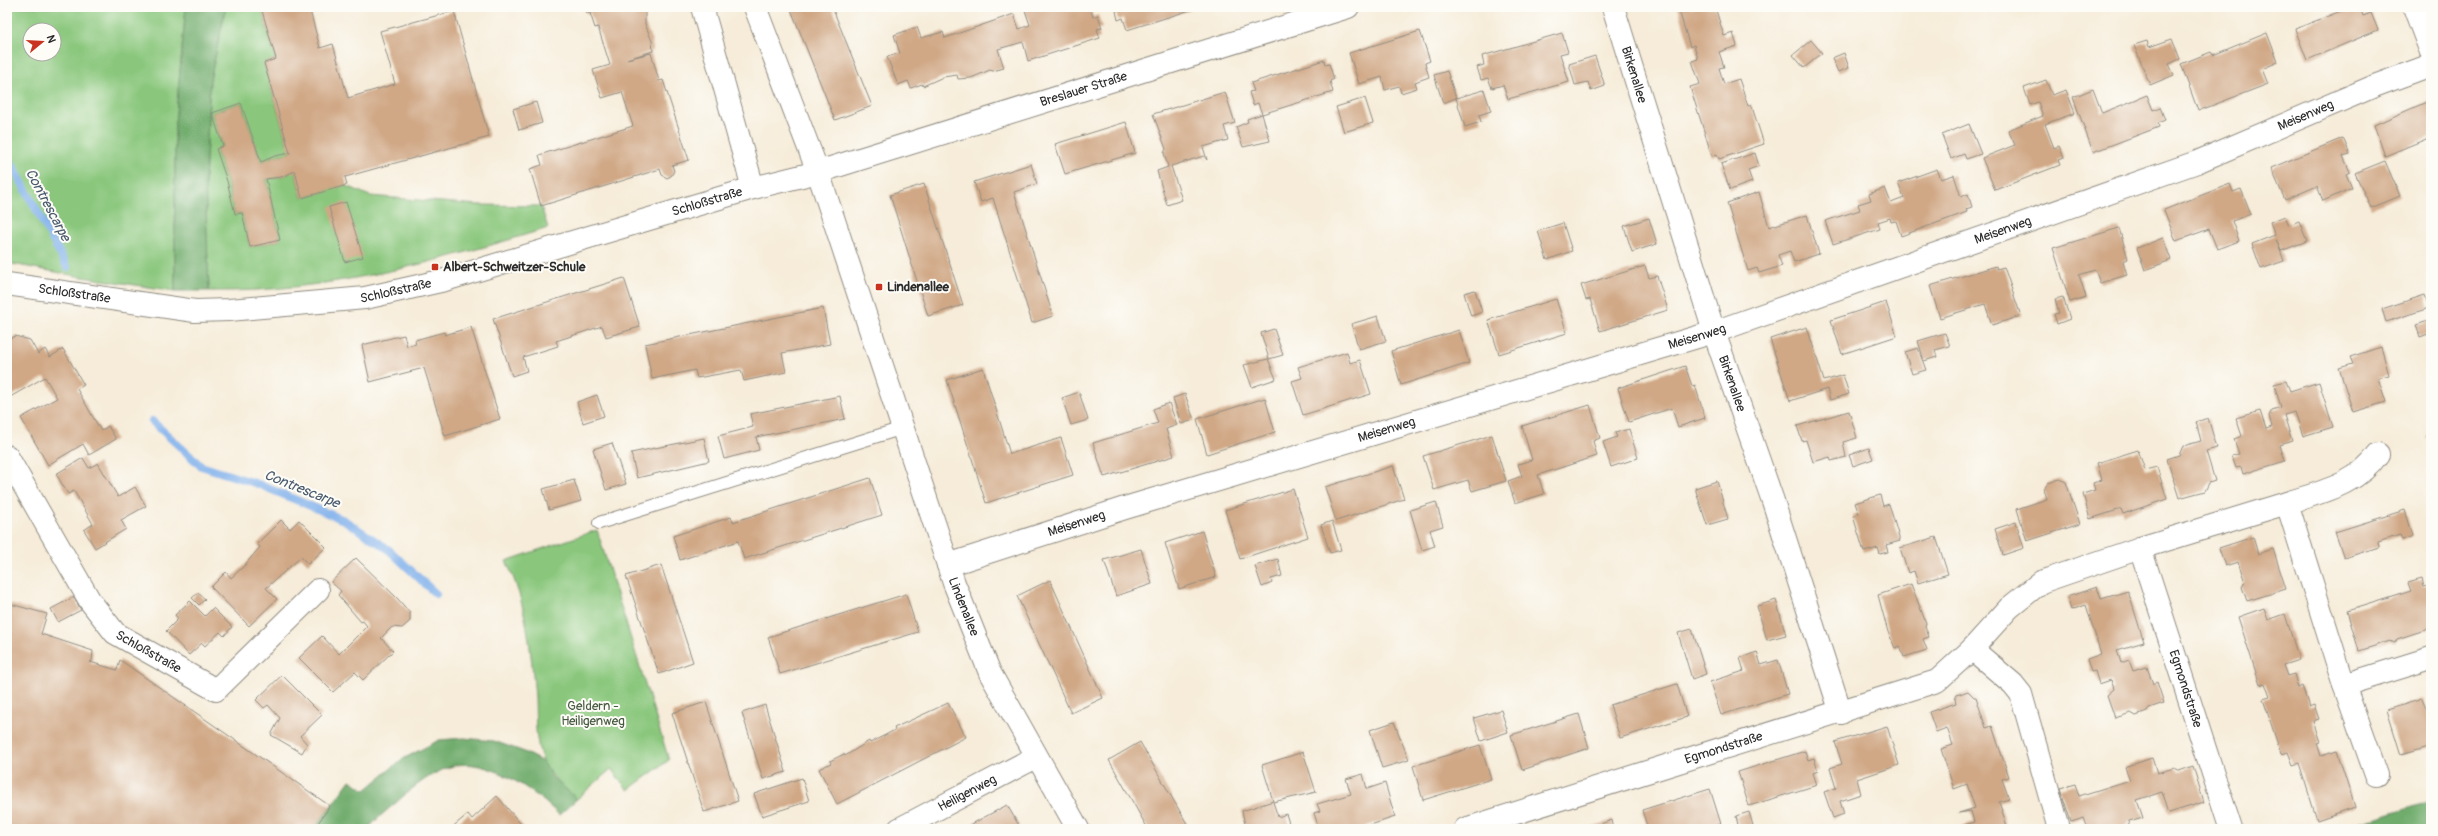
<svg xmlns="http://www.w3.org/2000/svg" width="2438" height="836" viewBox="0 0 2438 836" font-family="Pangolin,sans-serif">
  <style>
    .green { fill: #8ac77d; stroke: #5a7954; fill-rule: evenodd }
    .forest { fill: #6fac6c; stroke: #4d6c4c }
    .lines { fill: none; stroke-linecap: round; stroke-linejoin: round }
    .stream { stroke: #80b0eb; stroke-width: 8 }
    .building { fill: #d0a886 }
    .lane-casing { stroke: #908c82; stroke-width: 14 }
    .street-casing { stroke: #908c82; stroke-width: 24 }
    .lane { stroke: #fff; stroke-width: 12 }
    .street { stroke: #fff; stroke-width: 22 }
    .poi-dot { fill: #c8321e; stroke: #fdfcf7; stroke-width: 1.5 }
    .labels { text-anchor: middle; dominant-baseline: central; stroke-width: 4; stroke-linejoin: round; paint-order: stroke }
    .street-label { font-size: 13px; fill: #2b2b2b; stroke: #fdfcf7 }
    .poi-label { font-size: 13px; font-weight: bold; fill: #2b2b2b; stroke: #fdfcf7; text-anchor: start }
    .park-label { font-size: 13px; fill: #485a44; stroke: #fdfcf7 }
    .water-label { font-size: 14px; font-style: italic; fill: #495a6e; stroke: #fdfcf7 }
  </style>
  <rect width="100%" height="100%" fill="#fdfcf7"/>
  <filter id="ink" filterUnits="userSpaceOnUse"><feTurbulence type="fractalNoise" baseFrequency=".025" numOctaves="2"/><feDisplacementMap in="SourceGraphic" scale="8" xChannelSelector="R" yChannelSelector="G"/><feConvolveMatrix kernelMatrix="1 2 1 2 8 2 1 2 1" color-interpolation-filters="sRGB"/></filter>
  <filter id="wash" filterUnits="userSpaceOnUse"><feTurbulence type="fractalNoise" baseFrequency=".012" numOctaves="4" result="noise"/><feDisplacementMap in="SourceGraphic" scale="16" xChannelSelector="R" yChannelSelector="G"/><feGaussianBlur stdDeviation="0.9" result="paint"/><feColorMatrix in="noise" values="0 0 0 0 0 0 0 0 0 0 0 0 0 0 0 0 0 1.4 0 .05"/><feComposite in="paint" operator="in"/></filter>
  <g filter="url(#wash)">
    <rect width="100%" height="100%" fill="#f6ecd9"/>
    <!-- green -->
    <g class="green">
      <path d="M 7,7 L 186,7 L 175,124 L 175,291 L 82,277 L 7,263 ZM 30,30 L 54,30 L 54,54 L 30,54 Z"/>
      <path d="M 226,7 L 261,7 L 276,59 L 264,63 L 290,153 L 275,156 L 261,162 L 241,103 L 212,113 L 223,146 L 216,149 L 227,181 L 235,214 L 242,213 L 250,247 L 280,240 L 266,179 L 281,177 L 295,171 L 302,198 L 345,185 L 370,196 L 479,205 L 541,206 L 548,228 C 438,262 325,293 209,291 L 205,181 L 210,80 Z"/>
      <path d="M 597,530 L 669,760 L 628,790 L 611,769 L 577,799 C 564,787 552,778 544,763 C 534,742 536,719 535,697 C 531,651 527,603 506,561 Z"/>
    </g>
    <!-- forest -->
    <g class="forest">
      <polygon points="186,7 226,7 210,80 205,181 209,291 175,291 175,124"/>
      <path d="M 464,738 L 494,741 L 522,751 L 543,762 L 552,777 L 577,799 L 559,815 C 537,792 486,756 453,766 C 432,772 413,787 397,802 C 387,810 376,819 368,829 L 314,829 L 350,780 L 365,790 L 401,760 L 439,740 Z"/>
      <polygon points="2431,800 2431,829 2341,829"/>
    </g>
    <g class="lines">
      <!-- stream -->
      <g class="stream">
        <polyline points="7,155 67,267"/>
        <polyline points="152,421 201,466 258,484 344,520 388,549 436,594"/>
      </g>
    </g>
    <g id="blocks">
      <!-- building -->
      <g class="building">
        <polygon points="261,7 309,7 320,48 333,44 348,98 395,84 380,31 454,11 489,137 345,177 347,185 302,198 295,171 281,177 266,179 280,240 250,247 242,213 235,214 227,181 216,149 223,146 212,113 241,103 261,162 275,156 290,153 264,63 276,59"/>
        <polygon points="585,7 645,7 645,24 652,41 653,51 627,59 651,53 659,81 663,80 689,160 672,165 674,171 671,176 667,178 662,175 660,169 541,206 530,169 542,165 539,155 633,126 622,92 602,98 593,70 610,65 598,27 595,28 590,13 587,14"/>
        <polygon points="790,7 832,7 872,106 835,120"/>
        <polygon points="1036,7 1077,7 1078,10 1090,7 1093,17 1098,15 1102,28 1097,29 1100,38 1028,61 1023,42 998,49 1004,68 993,71 990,70 971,78 958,79 957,75 943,77 923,86 922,84 911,88 908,81 898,85 887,57 900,53 894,35 917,27 921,38 943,32 945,38 1014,14 1019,29 1030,25 1025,10"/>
        <polygon points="1119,7 1200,7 1127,30 1123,18 1118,20 1116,11 1120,9"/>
        <polygon points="1678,7 1715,7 1724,36 1733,33 1737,46 1719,52 1724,67 1719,68 1724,84 1739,79 1748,106 1751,104 1764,144 1719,159 1717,154 1712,156 1690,87 1700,84 1692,61 1698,59 1694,45 1690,47"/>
        <polygon points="2351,7 2360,7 2363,16 2371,13 2378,30 2307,60 2295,29"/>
        <polygon points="1420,31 1430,61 1425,63 1429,77 1415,82 1417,88 1401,93 1399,86 1385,90 1382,77 1359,84 1349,53"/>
        <polygon points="1562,33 1568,52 1560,54 1569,82 1508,99 1503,85 1492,88 1488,78 1481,80 1477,67 1484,65 1482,56"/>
        <polygon points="2267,33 2278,62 2262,69 2268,84 2198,111 2181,64 2211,52 2213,55"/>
        <polygon points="2172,39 2180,59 2169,64 2174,75 2150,85 2134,45 2147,41 2149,47"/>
        <polygon points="1811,40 1822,53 1804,68 1793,55"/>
        <polygon points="1844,53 1849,68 1838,72 1832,58"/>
        <polygon points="1595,56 1605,86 1591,91 1588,82 1575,85 1569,64"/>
        <polygon points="1324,60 1325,65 1329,64 1334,79 1330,81 1333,92 1262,114 1270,141 1243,147 1236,127 1248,122 1247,119 1262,114 1258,103 1253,105 1249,92 1254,91 1251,83"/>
        <polygon points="1447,71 1456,98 1443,103 1434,75"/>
        <polygon points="2046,80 2052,95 2066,90 2075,113 2045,124 2054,148 2059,146 2064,158 2058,160 2060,165 1995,190 1982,158 2015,145 2008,130 2043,116 2038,102 2030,105 2024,88"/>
        <polygon points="2093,89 2102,113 2147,95 2153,110 2160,107 2165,120 2158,123 2159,127 2093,152 2073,97"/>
        <polygon points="1484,90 1491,111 1479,115 1481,122 1465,127 1456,98"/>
        <polygon points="1225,92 1235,123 1224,126 1228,140 1203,147 1207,160 1204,156 1171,166 1182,200 1167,205 1157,171 1168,167 1164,153 1166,149 1153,114"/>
        <polygon points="1365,98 1373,123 1344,132 1336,107"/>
        <polygon points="2431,100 2431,137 2385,156 2374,125"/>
        <polygon points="536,102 542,123 519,130 513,109"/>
        <polygon points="1126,122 1135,153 1065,174 1055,144"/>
        <polygon points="1969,124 1981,154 1966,159 1964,154 1951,159 1942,135"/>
        <polygon points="2343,138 2350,154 2343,156 2350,172 2346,174 2352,188 2323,201 2317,186 2285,200 2271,168"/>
        <polygon points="1755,153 1759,166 1748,170 1752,182 1730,190 1721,164"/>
        <polygon points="2385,161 2400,196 2371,208 2355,173"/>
        <polygon points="1031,164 1037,184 1014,192 1053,316 1032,323 993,198 981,202 974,182"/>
        <polygon points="1937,169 1941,179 1954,175 1961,197 1968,194 1972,207 1966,209 1967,212 1901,236 1896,221 1891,222 1890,218 1878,222 1880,229 1833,244 1825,221 1860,210 1858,204 1871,200 1869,194 1885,188 1891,203 1904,198 1898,183"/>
        <polygon points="924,184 963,305 928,316 890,195"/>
        <polygon points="2230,184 2233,192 2241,189 2251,214 2232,221 2239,241 2217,249 2209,229 2176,241 2164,210"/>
        <polygon points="1759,192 1769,227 1807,215 1819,254 1794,262 1790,251 1778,255 1782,266 1759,273 1757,268 1748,271 1727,203"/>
        <polygon points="346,202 363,257 345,262 329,207"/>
        <polygon points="2285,216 2289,225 2299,221 2307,241 2281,251 2276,239 2284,261 2261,269 2252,244 2275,235 2270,222"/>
        <polygon points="1649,218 1657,244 1632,252 1624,226"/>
        <polygon points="1563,223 1572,251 1547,260 1538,231"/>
        <polygon points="2119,228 2128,259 2123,261 2127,275 2100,283 2095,270 2079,275 2086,297 2070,302 2053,248"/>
        <polygon points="2163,238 2171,260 2145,270 2137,248"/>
        <polygon points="1645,266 1649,278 1657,276 1668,310 1600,331 1590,299 1586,300 1581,285"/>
        <polygon points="1996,266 1997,269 2004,267 2021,316 1992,325 1985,304 1940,318 1930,286"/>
        <polygon points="624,278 640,327 606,337 602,326 556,341 558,346 523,357 527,371 512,376 493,319"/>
        <polygon points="1475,290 1482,312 1471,316 1464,293"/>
        <polygon points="2425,295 2429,308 2386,322 2382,309"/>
        <polygon points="2063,297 2070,319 2057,324 2054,314 2059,313 2055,299"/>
        <polygon points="1556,299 1567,333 1499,354 1488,320"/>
        <polygon points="1886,302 1897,336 1842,354 1831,320"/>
        <polygon points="823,308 830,344 782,353 786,372 744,381 741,370 697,378 695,370 652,379 645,344"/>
        <polygon points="1378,316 1386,341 1359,349 1351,324"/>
        <polygon points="2431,320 2431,333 2420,337 2416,325"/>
        <polygon points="471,327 500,419 445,436 424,368 370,382 362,345 404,335 407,346 416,344 415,340 444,332 445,335"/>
        <polygon points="1807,327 1824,381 1843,375 1849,394 1830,400 1827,389 1790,401 1770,339"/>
        <polygon points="1274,329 1283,355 1269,359 1261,333"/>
        <polygon points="1459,330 1469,363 1401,385 1391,351"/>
        <polygon points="1945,333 1950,346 1935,350 1937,357 1924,361 1918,341"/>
        <polygon points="15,336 30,340 38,354 45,349 50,357 63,349 84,385 77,389 101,431 108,426 116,439 89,455 83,444 48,465 21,418 57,398 45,377 10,397 7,393 7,341"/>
        <polygon points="2381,347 2389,375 2378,378 2386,402 2353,412 2339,368 2353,364 2350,357"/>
        <polygon points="1918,348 1926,370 1912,374 1905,352"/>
        <polygon points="1347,352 1350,363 1360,360 1371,394 1303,415 1292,381 1302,378 1298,367"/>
        <polygon points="1268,359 1276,379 1252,387 1244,365"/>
        <polygon points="1685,366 1692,386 1695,385 1705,418 1678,427 1672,408 1629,422 1618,388"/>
        <polygon points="983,368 1010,454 1061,438 1073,475 986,503 947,380"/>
        <polygon points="2286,381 2290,391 2319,382 2333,427 2303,436 2295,412 2284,415 2292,441 2280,445 2285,461 2243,474 2241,467 2236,468 2232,456 2239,454 2234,439 2242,436 2236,418 2260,411 2266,429 2272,427 2269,416 2272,410 2281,407 2274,384"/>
        <polygon points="1079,392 1088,420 1071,425 1062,398"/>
        <polygon points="1185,394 1194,420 1181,424 1173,398"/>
        <polygon points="597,395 604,416 583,423 577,402"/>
        <polygon points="840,396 845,419 756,437 759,450 724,459 718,436 753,427 750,414"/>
        <polygon points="1265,398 1275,432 1207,454 1197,419"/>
        <polygon points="1169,403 1177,425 1166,429 1174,456 1104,477 1093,443 1158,423 1153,409"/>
        <polygon points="1590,405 1600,438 1593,441 1597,456 1538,475 1544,494 1515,503 1508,481 1522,476 1518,464 1532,460 1522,426"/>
        <polygon points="1849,411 1857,438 1843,442 1846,457 1831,461 1830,457 1813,462 1806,440 1802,441 1797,426"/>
        <polygon points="2208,418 2217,448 2206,451 2215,481 2209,483 2205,491 2179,498 2167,459 2179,455 2183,446 2201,441 2196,422"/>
        <polygon points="1629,429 1638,458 1611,467 1603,442 1617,437 1615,433"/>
        <polygon points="1492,435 1506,481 1472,491 1468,480 1434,490 1423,456"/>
        <polygon points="2431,435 2431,448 2427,436"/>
        <polygon points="704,438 709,461 637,478 631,453"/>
        <polygon points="612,443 626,484 606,490 593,449"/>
        <polygon points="1869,448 1873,459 1853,466 1849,455"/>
        <polygon points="2138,450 2145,470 2157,467 2167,499 2123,514 2121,509 2090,519 2083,494 2095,490 2093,483 2102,480 2097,463"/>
        <polygon points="83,458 89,468 98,463 118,497 135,487 146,506 121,520 126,529 95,548 84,530 93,524 74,491 68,494 56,474"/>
        <polygon points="1393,466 1404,499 1336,521 1325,487"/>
        <polygon points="870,478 882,515 744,559 738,541 680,560 673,536 731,517 733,522"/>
        <polygon points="2060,479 2066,482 2080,524 2027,541 2017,509 2047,499 2044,489 2048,483"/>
        <polygon points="574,480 581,501 549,510 543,489"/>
        <polygon points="1717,481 1728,519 1707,525 1695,488"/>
        <polygon points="1293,489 1308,537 1240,559 1225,510"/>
        <polygon points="1880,495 1883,506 1889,504 1900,541 1886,545 1888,552 1880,554 1878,548 1864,552 1853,516 1859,514 1855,503"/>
        <polygon points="1436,502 1443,526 1430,530 1435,546 1422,550 1410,510"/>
        <polygon points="2405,510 2413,536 2402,540 2400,535 2378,542 2379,547 2344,558 2335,532"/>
        <polygon points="281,520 290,529 299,520 326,547 308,564 301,557 266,588 277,599 249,626 211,587 226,572 231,578 244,566 260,547 257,544"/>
        <polygon points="1332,521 1341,550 1330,553 1321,525"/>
        <polygon points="2016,522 2024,548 2003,555 1995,529"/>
        <polygon points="1202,531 1216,577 1179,589 1165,543"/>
        <polygon points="1936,537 1948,574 1918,583 1914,571 1908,573 1900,548"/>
        <polygon points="2253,537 2258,554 2273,549 2286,589 2247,601 2242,587 2245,582 2238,562 2225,566 2219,548"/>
        <polygon points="1141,549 1152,584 1116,596 1104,560"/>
        <polygon points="356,558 398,599 410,613 410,621 402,628 392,627 381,638 393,651 363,680 355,672 333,692 299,658 322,636 339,654 367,626 363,621 361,622 338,595 341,591 331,582"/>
        <polygon points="1278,559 1282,576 1271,579 1272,583 1262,587 1255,566"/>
        <polygon points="661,565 693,662 659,674 626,576"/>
        <polygon points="2422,579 2424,587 2431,585 2431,628 2397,639 2395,643 2390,641 2359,651 2347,611 2411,591 2408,583"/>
        <polygon points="1050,580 1103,698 1071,713 1017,596"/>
        <polygon points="1911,584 1926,623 1925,626 1929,637 1923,639 1927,650 1904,657 1900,646 1895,648 1888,632 1878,595"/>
        <polygon points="2097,587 2101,599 2128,591 2144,642 2117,650 2121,663 2129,660 2133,671 2147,667 2153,684 2157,682 2164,703 2149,708 2147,712 2136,716 2131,713 2115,718 2107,695 2114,689 2111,680 2099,684 2095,671 2091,672 2087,659 2101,654 2086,605 2071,610 2067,597"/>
        <polygon points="198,593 205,599 199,605 192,598"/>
        <polygon points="906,594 918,632 780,674 768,637"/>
        <polygon points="74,597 81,610 58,622 51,609"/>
        <polygon points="1776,600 1786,635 1767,640 1757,606"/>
        <polygon points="190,601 205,616 213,608 232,627 224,636 220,632 205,646 202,643 189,655 166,631 178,619 175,615"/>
        <polygon points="7,603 47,614 41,634 93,651 92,661 90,662 117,670 120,660 330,806 314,829 7,829"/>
        <polygon points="2264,608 2268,620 2285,614 2299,660 2283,665 2287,676 2294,674 2298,688 2302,686 2309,707 2314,705 2319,719 2313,721 2320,742 2317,743 2321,756 2337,751 2355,807 2317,820 2299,763 2293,765 2288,752 2281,754 2263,699 2270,697 2265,683 2260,685 2238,617"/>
        <polygon points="1692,629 1706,674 1692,679 1678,633"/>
        <polygon points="1757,652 1761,665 1778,660 1788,694 1721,715 1710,682 1744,671 1740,658"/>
        <polygon points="282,675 322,715 300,736 307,744 302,753 271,735 280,718 268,705 264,708 256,700"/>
        <polygon points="1677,684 1687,717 1620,738 1610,705"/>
        <polygon points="1968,691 1974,697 1976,697 1986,728 1992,726 2009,777 2002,779 2009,799 1999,802 2008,829 1963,829 1962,826 1974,822 1971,811 1959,813 1975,808 1967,784 1954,789 1941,749 1953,745 1947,728 1936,732 1929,712 1956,703 1955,699 1957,695"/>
        <polygon points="2422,699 2431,721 2431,746 2401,755 2387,710"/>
        <polygon points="706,702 738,801 704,812 672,713"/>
        <polygon points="948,703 966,737 837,804 819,769 831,763 830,761 844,754 845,756 869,741 870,743 895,730 894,728"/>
        <polygon points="765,705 786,772 763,779 742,713"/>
        <polygon points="1501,710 1508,732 1481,741 1474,718"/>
        <polygon points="1579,714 1589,748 1522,770 1511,735"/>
        <polygon points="1394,722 1409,760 1382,768 1370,730"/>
        <polygon points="1887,726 1899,765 1857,779 1861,794 1840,801 1844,814 1833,818 1824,792 1836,788 1830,768 1842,764 1835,742"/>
        <polygon points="1140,742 1190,829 1148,829 1109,760"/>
        <polygon points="1480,745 1491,779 1423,800 1413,766"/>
        <polygon points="1805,751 1808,760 1814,758 1818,771 1813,773 1817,785 1749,806 1738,772"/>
        <polygon points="1303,752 1316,792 1273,802 1278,817 1286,814 1291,829 1246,829 1242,811 1273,801 1262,765"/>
        <polygon points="2152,758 2157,773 2174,768 2179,771 2193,766 2204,802 2169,813 2162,792 2137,800 2143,818 2129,822 2127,826 2118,829 2088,829 2084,818 2071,822 2060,788 2075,784 2079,796 2130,780 2125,767"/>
        <polygon points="1363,774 1367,789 1385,783 1395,817 1358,829 1319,829 1314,813 1320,811 1317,804 1351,794 1346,779"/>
        <polygon points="802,778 809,801 762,816 754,794"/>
        <polygon points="1710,789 1721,824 1703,829 1648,829 1642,810"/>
        <polygon points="497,796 525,829 450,829 468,814 472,819"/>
        <polygon points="1007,805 1021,829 970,829 968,826"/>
        <polygon points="1749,812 1754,829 1726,829 1738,825 1736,816"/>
        <polygon points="1612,820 1614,829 1586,829"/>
      </g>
    </g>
  </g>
  <g filter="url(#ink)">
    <use href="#blocks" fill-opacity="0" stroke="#908c82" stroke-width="1"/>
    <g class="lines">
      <defs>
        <polyline id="lane" points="599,523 903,428"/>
        <g id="street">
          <polyline points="702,7 753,188"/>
          <path id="s1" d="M 755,7 L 818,172 L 954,583 L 990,673 L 1078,829"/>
          <path id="s2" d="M 1613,7 L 1714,332 L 1773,501 L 1841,713"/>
          <polyline points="2414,7 2431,52"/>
          <path id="s3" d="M 7,284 L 195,311 L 229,310 L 365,298 L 445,280 L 753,188 L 818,172 L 1348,7"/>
          <path id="s4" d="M 7,456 L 90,601 L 115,633 L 216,690 L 318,590"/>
          <path d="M 2287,503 C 2320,492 2357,485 2378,454"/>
          <path id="s5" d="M 2140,548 L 2231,829"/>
          <path id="s6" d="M 948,565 L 1125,508 L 1714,332 L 2197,162 L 2377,85 L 2431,65"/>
          <polyline points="1972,649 2013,684 2021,694 2059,829"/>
          <polyline points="2344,685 2376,775"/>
          <path id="s7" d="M 899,829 L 1036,757"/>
          <path id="s8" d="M 1465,829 L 1937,681 L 1972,649 L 2009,608 L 2041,582 L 2140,548 L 2287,503 L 2344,685 L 2431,658"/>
        </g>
      </defs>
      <!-- lane casing -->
      <use href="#lane" class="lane-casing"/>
      <!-- street casing -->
      <use href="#street" class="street-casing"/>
      <!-- lane -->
      <use href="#lane" class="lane"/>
      <!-- street -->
      <use href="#street" class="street"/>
    </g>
  </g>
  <!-- markers -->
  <g class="poi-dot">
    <rect x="431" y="263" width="8" height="8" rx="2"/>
    <rect x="875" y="283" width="8" height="8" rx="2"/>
  </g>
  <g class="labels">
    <!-- street labels -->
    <g class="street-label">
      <text stroke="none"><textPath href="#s2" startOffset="71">Birkenallee</textPath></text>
      <text stroke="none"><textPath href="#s3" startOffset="1109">Breslauer Straße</textPath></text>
      <text stroke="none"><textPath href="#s6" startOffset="1431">Meisenweg</textPath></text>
      <text stroke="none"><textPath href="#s3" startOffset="716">Schloßstraße</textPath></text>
      <text stroke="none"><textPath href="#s6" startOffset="1107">Meisenweg</textPath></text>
      <text stroke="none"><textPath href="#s3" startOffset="392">Schloßstraße</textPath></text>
      <text stroke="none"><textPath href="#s3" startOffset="68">Schloßstraße</textPath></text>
      <text stroke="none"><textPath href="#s6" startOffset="783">Meisenweg</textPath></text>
      <text stroke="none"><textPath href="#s2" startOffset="395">Birkenallee</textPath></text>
      <text stroke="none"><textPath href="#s6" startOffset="459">Meisenweg</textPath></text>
      <text stroke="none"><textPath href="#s6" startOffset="135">Meisenweg</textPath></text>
      <text stroke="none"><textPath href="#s1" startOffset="635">Lindenallee</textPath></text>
      <text stroke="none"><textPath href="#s4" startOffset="246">Schloßstraße</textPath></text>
      <text stroke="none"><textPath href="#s5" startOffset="148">Egmondstraße</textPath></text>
      <text stroke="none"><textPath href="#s8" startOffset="271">Egmondstraße</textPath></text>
      <text stroke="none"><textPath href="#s7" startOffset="77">Heiligenweg</textPath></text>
    </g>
    <!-- poi labels -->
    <g class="poi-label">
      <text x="443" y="267">Albert-Schweitzer-Schule</text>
      <text x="887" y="287">Lindenallee</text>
    </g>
    <!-- park labels -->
    <g class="park-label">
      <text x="593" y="706">Geldern -<tspan x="593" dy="15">Heiligenweg</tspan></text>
    </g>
    <!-- water labels -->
    <g class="water-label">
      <text transform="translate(48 205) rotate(62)">Contrescarpe</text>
      <text transform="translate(302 489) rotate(22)">Contrescarpe</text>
    </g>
  </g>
  <!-- margin -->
  <rect width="2438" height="836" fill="none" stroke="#fdfcf7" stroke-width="24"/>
  <!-- north arrow -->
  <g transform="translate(42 42) rotate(72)"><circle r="19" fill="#fdfcf7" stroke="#a9a8a5"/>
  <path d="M0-3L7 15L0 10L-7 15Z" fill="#c8321e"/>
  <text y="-6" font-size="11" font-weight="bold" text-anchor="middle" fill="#2b2b2b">N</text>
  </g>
</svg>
